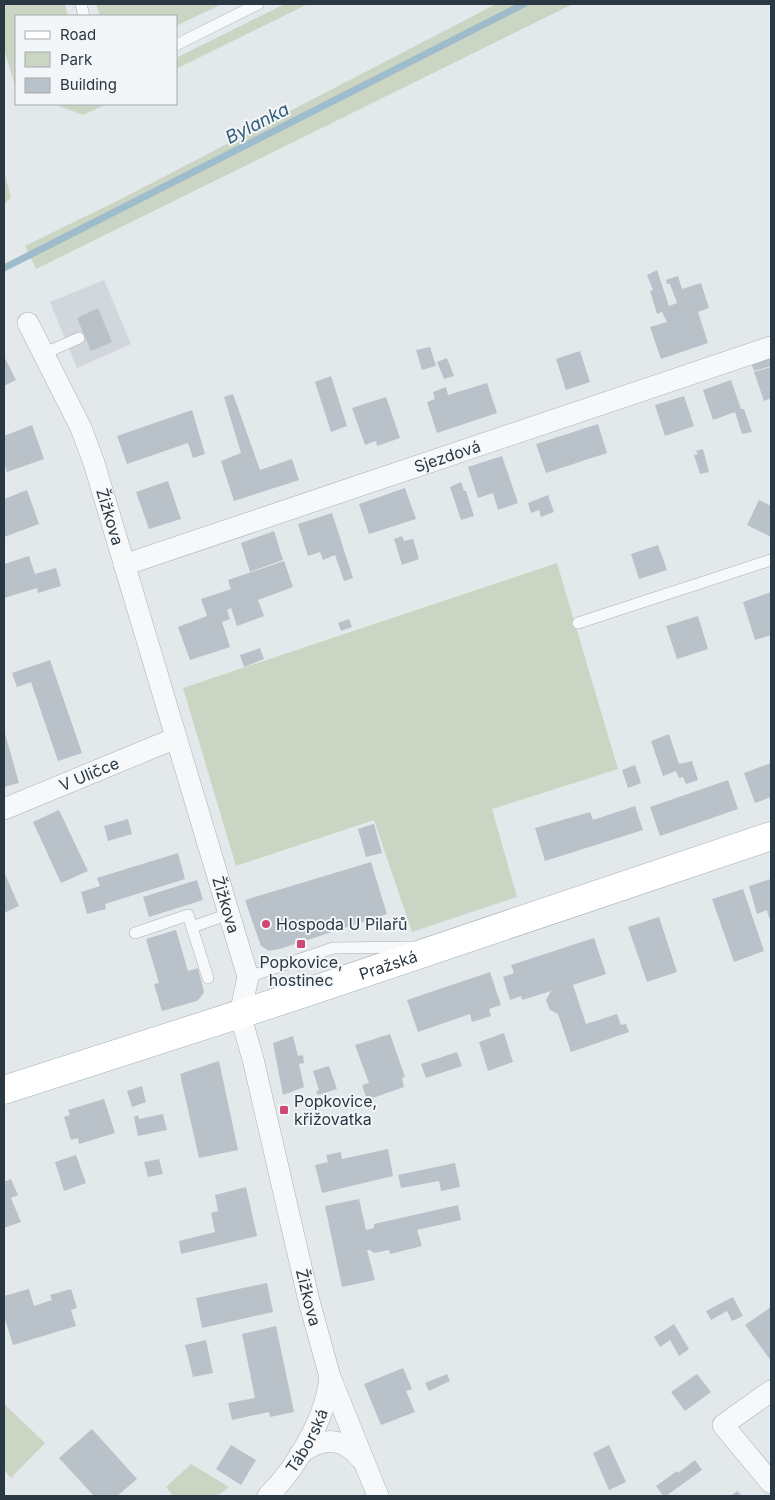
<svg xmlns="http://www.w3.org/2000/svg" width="775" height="1500" viewBox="0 0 775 1500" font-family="Inter,sans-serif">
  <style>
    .built { fill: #d1d7dd }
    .green { fill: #cbd5c4 }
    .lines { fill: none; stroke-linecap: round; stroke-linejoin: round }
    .stream { stroke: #9ebccb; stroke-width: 7 }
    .building { fill: #bac2c9 }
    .service-casing { stroke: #a8b0b6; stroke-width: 12 }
    .minor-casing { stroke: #a8b0b6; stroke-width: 22 }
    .primary-casing { stroke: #a2aeb7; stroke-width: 29 }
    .service { stroke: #f6f8f9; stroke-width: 11 }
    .minor { stroke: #f6f8f9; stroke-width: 21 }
    .primary { stroke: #fff; stroke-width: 28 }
    .poi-dot { fill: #d14773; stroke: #f3f6f8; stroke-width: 2 }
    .labels { text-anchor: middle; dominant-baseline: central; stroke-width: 4; stroke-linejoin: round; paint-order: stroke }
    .street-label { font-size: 16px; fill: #2a3844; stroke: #f3f6f8 }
    .poi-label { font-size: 16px; fill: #2a3844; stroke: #f3f6f8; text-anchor: start }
    .water-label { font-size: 18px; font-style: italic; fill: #335e79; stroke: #f3f6f8 }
  </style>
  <rect width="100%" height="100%" fill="#e3e8eb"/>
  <!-- built -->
  <polygon class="built" points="104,280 131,344 77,368 50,302"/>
  <!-- green -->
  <g class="green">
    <polygon points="4,4 65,4 68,16 16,16 16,89 4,49"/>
    <polygon points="96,4 222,4 176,26 176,16 100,16"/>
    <polygon points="285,4 308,4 176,69 176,58"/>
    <polygon points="496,4 573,4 36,269 25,246 123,198"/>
    <polygon points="54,104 107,104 83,115"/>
    <polygon points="4,171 11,198 4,204"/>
    <polygon points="557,563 618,769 492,809 517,897 412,932 374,820 236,866 183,688"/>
    <polygon points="4,1404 45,1443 11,1478 4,1470"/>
    <polygon points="191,1464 229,1487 217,1496 173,1496 166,1487"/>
  </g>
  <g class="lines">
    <!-- stream -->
    <polyline class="stream" points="4,268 524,4"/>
  </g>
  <!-- building -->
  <g class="building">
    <polygon points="657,270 669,306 677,303 670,284 667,284 666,280 678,276 682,289 701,283 709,308 698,312 708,343 661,359 650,327 667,322 662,312 657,314 650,291 653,290 647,275"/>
    <polygon points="98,308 112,342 91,351 77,318"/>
    <polygon points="430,347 436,366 422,370 416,350"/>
    <polygon points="580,351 590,382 566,390 556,359"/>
    <polygon points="4,356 16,380 4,386"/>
    <polygon points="447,358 454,376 444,379 437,362"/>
    <polygon points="771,358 771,366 754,371 752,365"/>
    <polygon points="771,367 771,398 764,401 754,372"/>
    <polygon points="331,376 347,426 331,432 315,382"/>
    <polygon points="731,380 741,409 744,409 752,432 742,434 735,412 713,420 703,390"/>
    <polygon points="487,383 497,413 437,433 427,402 435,399 433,392 446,387 448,395"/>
    <polygon points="233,394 260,470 292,459 299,480 234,501 221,461 241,453 224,397"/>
    <polygon points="684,396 694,426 665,436 655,405"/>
    <polygon points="386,397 400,438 377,446 376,441 365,445 352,408"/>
    <polygon points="192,410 205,454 193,458 188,443 127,464 117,436"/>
    <polygon points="598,424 607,453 546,473 536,444"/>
    <polygon points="32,425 44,459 7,472 4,462 4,436"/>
    <polygon points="703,449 709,472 700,474 694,455 698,454 696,451"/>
    <polygon points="502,456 518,503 498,510 493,493 478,498 468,467"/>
    <polygon points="168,481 181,519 149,529 136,492"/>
    <polygon points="461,482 464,491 466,491 474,516 461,520 450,487"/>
    <polygon points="405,488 416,519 369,534 359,504"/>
    <polygon points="27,490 39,524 4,537 4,499"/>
    <polygon points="548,495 554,512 541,517 539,510 531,513 528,503"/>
    <polygon points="759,500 771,506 771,537 747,525"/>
    <polygon points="332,513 353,578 344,581 335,555 323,560 320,552 308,556 298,524"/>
    <polygon points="274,531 283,560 250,572 241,543"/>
    <polygon points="402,536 404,541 413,539 419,559 402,565 394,539"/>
    <polygon points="658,545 667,570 639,579 631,554"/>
    <polygon points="29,556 35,574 56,568 61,586 38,593 37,588 4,598 4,564"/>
    <polygon points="284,561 293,587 258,600 264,616 237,626 231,608 227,610 230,619 222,622 230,647 190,660 178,627 207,616 201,599 231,589 228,580"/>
    <polygon points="771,592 771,635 755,640 743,602"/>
    <polygon points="698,616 708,649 677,659 666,626"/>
    <polygon points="349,619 352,627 341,631 338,623"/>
    <polygon points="260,648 264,659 244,667 240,655"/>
    <polygon points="50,660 82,753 58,761 31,682 17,687 12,673"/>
    <polygon points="4,730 19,783 4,787"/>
    <polygon points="669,734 679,764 692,761 698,780 686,784 683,777 679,778 676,771 663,776 651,741"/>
    <polygon points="771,763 771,797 755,803 744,773"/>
    <polygon points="635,765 641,783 628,788 622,770"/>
    <polygon points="728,780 738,809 660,836 650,807"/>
    <polygon points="635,806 643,830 545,861 535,828 590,812 593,820"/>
    <polygon points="59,810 88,871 61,883 33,822"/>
    <polygon points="128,819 132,834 108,841 104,826"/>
    <polygon points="374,824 382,853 366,857 358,829"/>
    <polygon points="178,853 185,879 105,904 106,909 87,914 81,892 100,886 97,878"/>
    <polygon points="371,862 387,914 283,948 269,951 261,946 245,900"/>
    <polygon points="4,872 19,906 4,913"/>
    <polygon points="771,879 771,917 769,918 767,910 757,914 749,886"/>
    <polygon points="197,880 203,900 149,917 143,897"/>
    <polygon points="743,889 764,951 734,962 712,899"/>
    <polygon points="659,917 677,972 647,982 628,927"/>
    <polygon points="176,930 188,971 198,968 204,992 200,998 197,1001 162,1011 154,984 159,983 146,939"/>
    <polygon points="594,938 606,974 573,985 586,1024 617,1014 621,1025 626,1024 629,1032 571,1052 558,1014 550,1010 546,1000 551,991 522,1000 521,996 510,1000 503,977 514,973 511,965"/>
    <polygon points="490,972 501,1005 489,1009 491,1016 472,1022 470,1014 418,1032 407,1000"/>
    <polygon points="504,1033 513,1062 488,1071 479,1042"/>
    <polygon points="390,1034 405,1077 402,1078 404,1087 367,1100 362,1085 369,1083 355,1045"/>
    <polygon points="293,1036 298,1056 303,1055 304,1063 299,1064 304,1087 283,1095 273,1043"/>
    <polygon points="457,1052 462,1066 426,1078 421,1064"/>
    <polygon points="219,1061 238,1150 199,1158 180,1074"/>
    <polygon points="329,1066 337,1089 318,1095 316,1092 319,1090 313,1071"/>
    <polygon points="142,1086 146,1102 132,1107 127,1091"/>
    <polygon points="104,1099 115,1133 79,1144 78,1138 71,1140 64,1117 70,1115 68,1110"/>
    <polygon points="163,1114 167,1130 138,1136 134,1117 138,1115 139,1119"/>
    <polygon points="388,1149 393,1176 322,1193 315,1165 328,1162 326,1155 341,1152 342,1159"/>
    <polygon points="76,1155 86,1183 64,1191 55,1162"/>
    <polygon points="159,1159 163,1174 148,1177 144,1162"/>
    <polygon points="455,1163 460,1187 441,1191 439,1181 401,1188 398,1175"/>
    <polygon points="11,1179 18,1195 11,1198 21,1222 4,1228 4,1182"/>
    <polygon points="246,1187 257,1236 181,1254 179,1241 215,1232 211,1213 218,1211 215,1195"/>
    <polygon points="359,1199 366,1230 374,1228 374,1224 458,1205 461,1220 417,1230 422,1246 390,1254 389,1250 374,1253 370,1250 367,1250 375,1280 342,1287 325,1206"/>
    <polygon points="267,1283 273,1312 202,1328 196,1298"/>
    <polygon points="29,1289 34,1306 52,1300 50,1295 71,1289 77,1308 71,1310 76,1326 13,1345 4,1316 4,1296"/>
    <polygon points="733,1297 743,1316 732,1321 727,1311 711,1320 706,1311"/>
    <polygon points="771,1307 771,1361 745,1325"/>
    <polygon points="674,1324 689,1349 679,1356 670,1340 660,1347 654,1337"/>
    <polygon points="276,1326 294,1412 270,1417 269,1412 232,1420 228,1403 255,1398 242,1334"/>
    <polygon points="206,1340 213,1373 193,1377 185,1345"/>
    <polygon points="403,1368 412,1389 406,1391 415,1412 381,1425 364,1384"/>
    <polygon points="447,1374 450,1381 429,1391 425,1383"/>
    <polygon points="697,1374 711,1392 685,1411 671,1392"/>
    <polygon points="92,1429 137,1479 117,1496 94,1496 59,1458"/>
    <polygon points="231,1445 256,1460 241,1485 216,1469"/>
    <polygon points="609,1445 626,1482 609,1490 593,1453"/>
    <polygon points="695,1460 702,1470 666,1496 663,1496 656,1486 677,1471 678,1473"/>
    <polygon points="737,1491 742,1496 731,1496"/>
  </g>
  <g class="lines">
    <defs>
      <g id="service">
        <polyline points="81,4 84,16"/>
        <polyline points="176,45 258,4"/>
        <polyline points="43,354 79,338"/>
        <polyline points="578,623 771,560"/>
        <polyline points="192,927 229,914"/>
        <polyline points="135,933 188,915 208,978"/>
        <polyline points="248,977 333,948 413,947"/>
      </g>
      <g id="minor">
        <path id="s1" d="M 28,323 L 81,428 L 94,463 L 229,914 L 248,977 L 240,1014 L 253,1059 L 309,1301 L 330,1377 L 378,1496"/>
        <path id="s2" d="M 124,565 L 771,347"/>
        <path id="s3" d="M 4,809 L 176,738"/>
        <polyline points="771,1391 723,1425 771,1483"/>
        <path d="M 300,1454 C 322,1436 344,1437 362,1460"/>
        <path id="s4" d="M 268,1496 C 297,1467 326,1418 330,1377"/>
      </g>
      <g id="primary">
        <path id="s5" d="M 4,1090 L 299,995 L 771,836"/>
      </g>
    </defs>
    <!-- service casing -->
    <use href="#service" class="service-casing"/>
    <!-- minor casing -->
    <use href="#minor" class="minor-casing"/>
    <!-- primary casing -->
    <use href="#primary" class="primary-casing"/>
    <!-- service -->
    <use href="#service" class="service"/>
    <!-- minor -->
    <use href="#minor" class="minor"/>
    <!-- primary -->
    <use href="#primary" class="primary"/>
  </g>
  <!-- markers -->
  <g class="poi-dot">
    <circle cx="266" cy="924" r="5"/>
    <rect x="296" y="939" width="10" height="10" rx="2.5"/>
    <rect x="279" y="1105" width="10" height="10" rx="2.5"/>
  </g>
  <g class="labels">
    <!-- street labels -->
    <g class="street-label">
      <text stroke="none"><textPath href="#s2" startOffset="341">Sjezdová</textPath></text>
      <text stroke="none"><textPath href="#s1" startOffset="211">Žižkova</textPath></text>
      <text stroke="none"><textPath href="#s3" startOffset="92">V Uličce</textPath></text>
      <text stroke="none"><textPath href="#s1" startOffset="616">Žižkova</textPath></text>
      <text stroke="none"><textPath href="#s5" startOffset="404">Pražská</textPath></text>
      <text stroke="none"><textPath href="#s1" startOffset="1021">Žižkova</textPath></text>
      <text stroke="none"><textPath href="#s4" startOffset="68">Táborská</textPath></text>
    </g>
    <!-- poi labels -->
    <g class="poi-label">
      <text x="276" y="924">Hospoda U Pilařů</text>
      <text x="301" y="962" text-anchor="middle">Popkovice,<tspan x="301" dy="18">hostinec</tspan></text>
      <text x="294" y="1101">Popkovice,<tspan x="294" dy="18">křižovatka</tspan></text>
    </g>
    <!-- water labels -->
    <g class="water-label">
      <text transform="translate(257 123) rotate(-27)">Bylanka</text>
    </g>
  </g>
  <!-- border -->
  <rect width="775" height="1500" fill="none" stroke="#2a3844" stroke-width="10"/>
  <!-- legend -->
  <rect x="15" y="15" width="162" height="90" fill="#f3f6f8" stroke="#a3aab0"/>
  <rect x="25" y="31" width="25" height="8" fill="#ffffff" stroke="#a3aab0"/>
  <text x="60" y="40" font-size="15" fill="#2a3844">Road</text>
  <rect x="25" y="52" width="25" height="15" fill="#cbd5c4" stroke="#a3aab0"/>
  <text x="60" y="65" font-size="15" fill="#2a3844">Park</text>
  <rect x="25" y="78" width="25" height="15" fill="#bac2c9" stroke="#a3aab0"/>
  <text x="60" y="90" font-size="15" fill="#2a3844">Building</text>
</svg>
